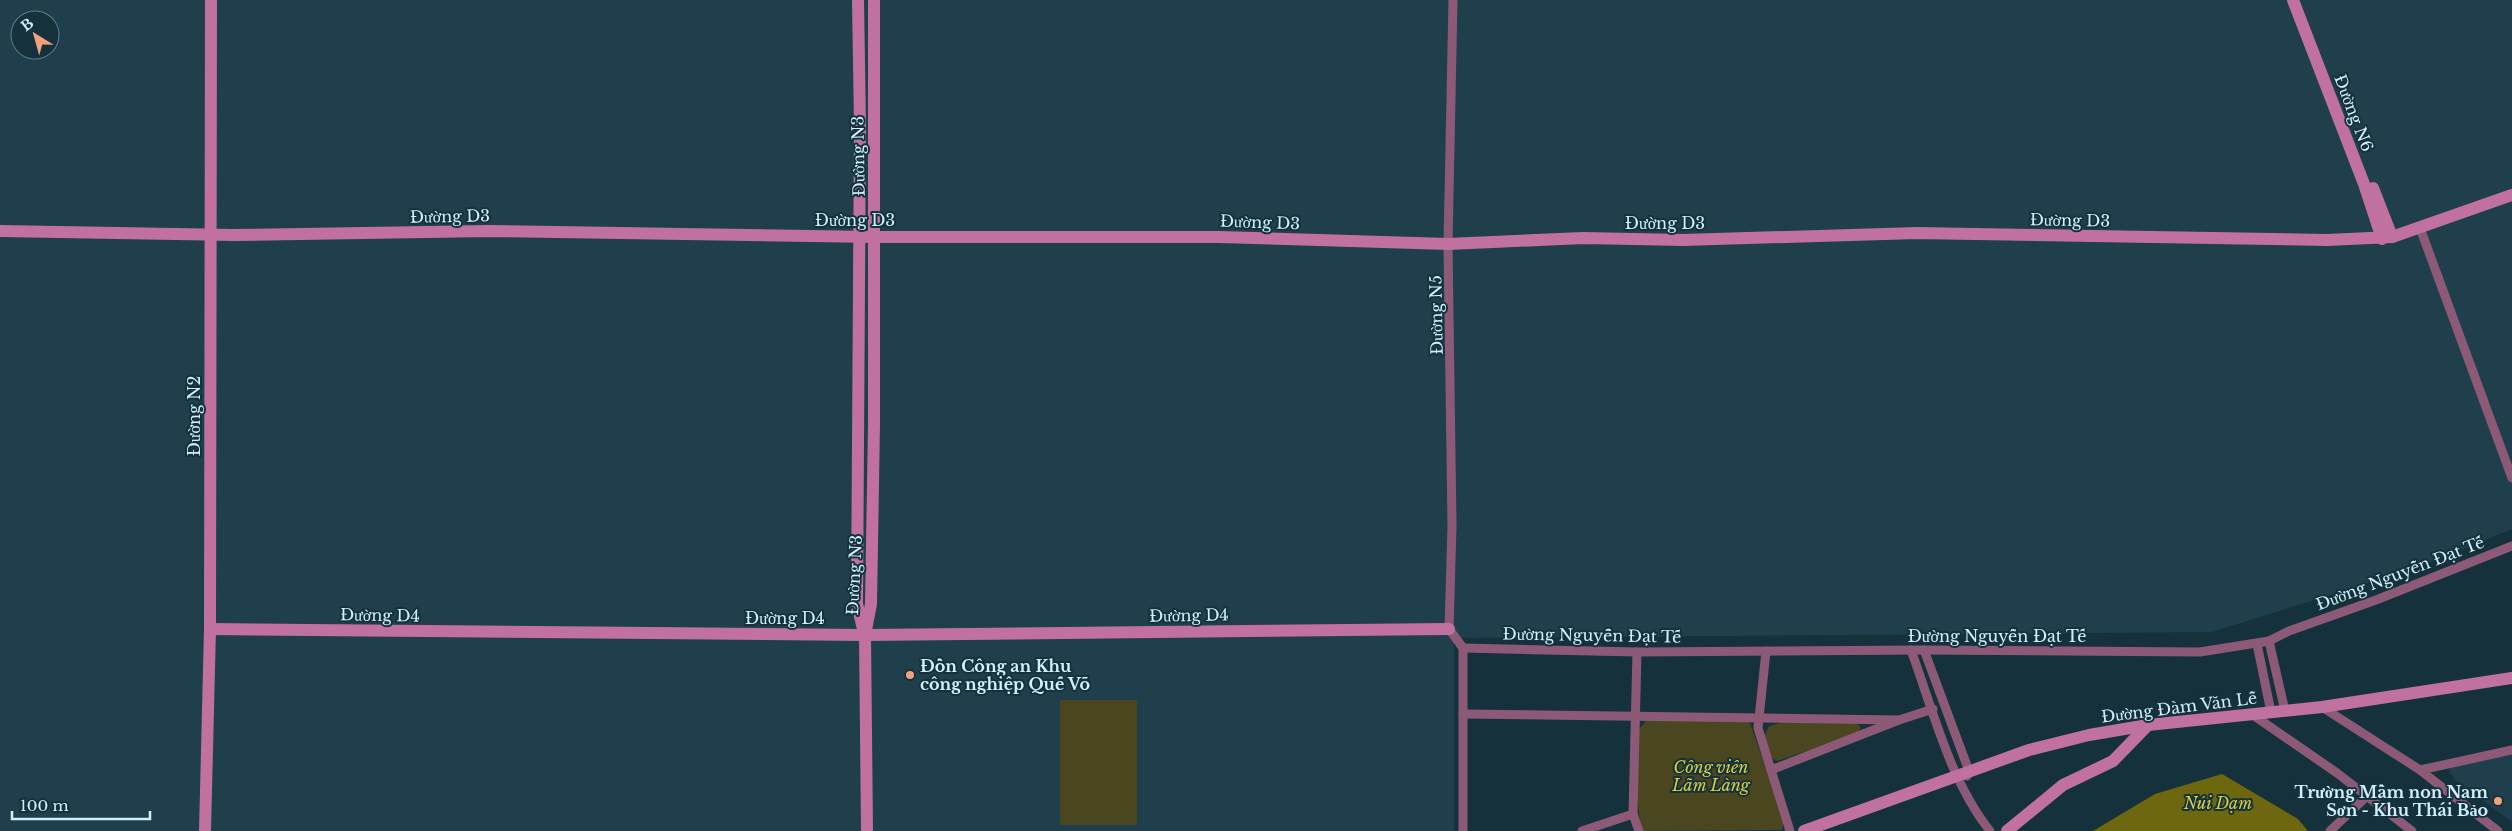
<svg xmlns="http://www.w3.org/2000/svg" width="2512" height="831" viewBox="0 0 2512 831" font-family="'Libre Baskerville',serif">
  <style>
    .built { fill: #1e3f4b; fill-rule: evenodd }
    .green { fill: #494620 }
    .forest { fill: #6d6710 }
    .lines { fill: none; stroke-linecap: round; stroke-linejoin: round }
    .street { stroke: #8c5a76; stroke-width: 9 }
    .secondary { stroke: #c0719f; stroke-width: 12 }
    .poi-dot { fill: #f1a17d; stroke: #15323c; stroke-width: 2 }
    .labels { text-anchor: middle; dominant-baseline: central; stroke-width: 4; stroke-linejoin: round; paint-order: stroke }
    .street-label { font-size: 16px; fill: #cff1ff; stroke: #15323c }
    .poi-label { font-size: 16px; font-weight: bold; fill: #cff1ff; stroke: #15323c; text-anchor: start }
    .park-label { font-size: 16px; font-style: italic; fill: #dacf3e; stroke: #15323c }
  </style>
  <rect width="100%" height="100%" fill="#15323c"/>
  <!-- built -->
  <g class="built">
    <path d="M 0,0 L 2512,0 L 2512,529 L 2419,567 L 2212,632 L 1454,638 L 1454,831 L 0,831 ZM 20,20 L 50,20 L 50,50 L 20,50 Z"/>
    <polygon points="2512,753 2512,822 2454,779 2449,770 2451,766"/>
  </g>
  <!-- green -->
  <g class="green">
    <rect x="1060" y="700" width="77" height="125"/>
    <path d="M 1646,721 L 1747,721 L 1750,723 L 1784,819 L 1782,830 L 1643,831 C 1634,808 1638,755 1639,729 Z"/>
    <polygon points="1780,723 1855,723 1860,726 1860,730 1856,734 1777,761 1772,758 1764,736 1769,726"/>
  </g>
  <!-- forest -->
  <polygon class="forest" points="2222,774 2298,819 2308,831 2093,831 2155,794"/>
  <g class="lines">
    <!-- street -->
    <g class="street">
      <polyline points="1453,0 1448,244 1452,526 1449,629 1463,648 1463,831"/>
      <polyline points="2420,228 2512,478"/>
      <polyline points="2269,641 2285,711"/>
      <polyline points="2257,644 2271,712"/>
      <polyline points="1463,648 1637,652 1924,650 2200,652 2269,641 2289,631 2376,600 2512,546"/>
      <path d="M 1911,650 C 1933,710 1950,781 1990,831"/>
      <polyline points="1924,650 1969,771 1967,776"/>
      <polyline points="1766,651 1758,728 1790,831"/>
      <polyline points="1637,652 1633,814 1639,831"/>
      <polyline points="2322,707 2420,770 2498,831"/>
      <polyline points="1463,714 1899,720"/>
      <polyline points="2253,715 2337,773 2412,831"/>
      <polyline points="1771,770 1899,720 1933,709"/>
      <polyline points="2420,770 2512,750"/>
      <polyline points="1582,831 1633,814"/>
      <polyline points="2330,831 2367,796"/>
    </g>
    <!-- secondary -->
    <g class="secondary">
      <polyline points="858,0 860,125 857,604 864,633"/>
      <polyline points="2293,0 2364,184 2382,239"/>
      <polyline points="2373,188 2392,237"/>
      <polyline points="0,231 234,235 489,231 875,237 1219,237 1448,244 1583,238 1683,240 1917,233 2327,240 2392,237 2512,195"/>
      <polyline points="210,629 865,635 1449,629"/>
      <polyline points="205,831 210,629 211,0"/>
      <polyline points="867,831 865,635 871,604 874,424 874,0"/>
      <polyline points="1804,831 2029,750 2089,735 2148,725 2322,707 2512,678"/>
      <polyline points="2007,831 2063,785 2113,761 2148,725"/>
    </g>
  </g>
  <!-- markers -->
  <g class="poi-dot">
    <circle cx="910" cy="675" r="5"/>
    <circle cx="2498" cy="801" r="5"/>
  </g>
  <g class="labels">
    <!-- street labels -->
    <g class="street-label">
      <text transform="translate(2354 113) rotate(69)">Đường N6</text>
      <text transform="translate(858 156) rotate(-91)">Đường N3</text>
      <text transform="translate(450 216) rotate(-1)">Đường D3</text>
      <text x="855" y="220">Đường D3</text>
      <text transform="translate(2070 220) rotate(1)">Đường D3</text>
      <text transform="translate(1260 222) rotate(2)">Đường D3</text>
      <text x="1665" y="223">Đường D3</text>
      <text transform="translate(1436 315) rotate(-91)">Đường N5</text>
      <text transform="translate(194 416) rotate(-90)">Đường N2</text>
      <text transform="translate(2400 573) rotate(-21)">Đường Nguyễn Đạt Tế</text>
      <text transform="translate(854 575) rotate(-87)">Đường N3</text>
      <text transform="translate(380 615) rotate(1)">Đường D4</text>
      <text transform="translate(1189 615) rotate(-1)">Đường D4</text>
      <text x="785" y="618">Đường D4</text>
      <text transform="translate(1592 635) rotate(1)">Đường Nguyễn Đạt Tế</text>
      <text x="1997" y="636">Đường Nguyễn Đạt Tế</text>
      <text transform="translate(2179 707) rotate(-7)">Đường Đàm Văn Lễ</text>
    </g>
    <!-- poi labels -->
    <g class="poi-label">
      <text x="920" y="666">Đồn Công an Khu<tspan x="920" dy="18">công nghiệp Quế Võ</tspan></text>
      <text x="2488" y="792" text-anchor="end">Trường Mầm non Nam<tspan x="2488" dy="18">Sơn - Khu Thái Bảo</tspan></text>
    </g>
    <!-- park labels -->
    <g class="park-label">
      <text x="1711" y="767">Công viên<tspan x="1711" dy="18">Lãm Làng</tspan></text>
      <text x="2218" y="803">Núi Dạm</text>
    </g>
  </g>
  <!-- north arrow -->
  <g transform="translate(35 35) rotate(323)"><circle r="24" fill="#15323c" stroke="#5f7e8a"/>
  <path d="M0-4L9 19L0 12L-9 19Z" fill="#f1a17d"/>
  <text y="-8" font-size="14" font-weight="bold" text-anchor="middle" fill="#cff1ff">B</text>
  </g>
  <!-- scale -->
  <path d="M12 811v8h138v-8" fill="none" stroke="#cff1ff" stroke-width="2.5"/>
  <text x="20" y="811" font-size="15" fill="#cff1ff" stroke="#15323c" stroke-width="4" paint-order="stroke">100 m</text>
</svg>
